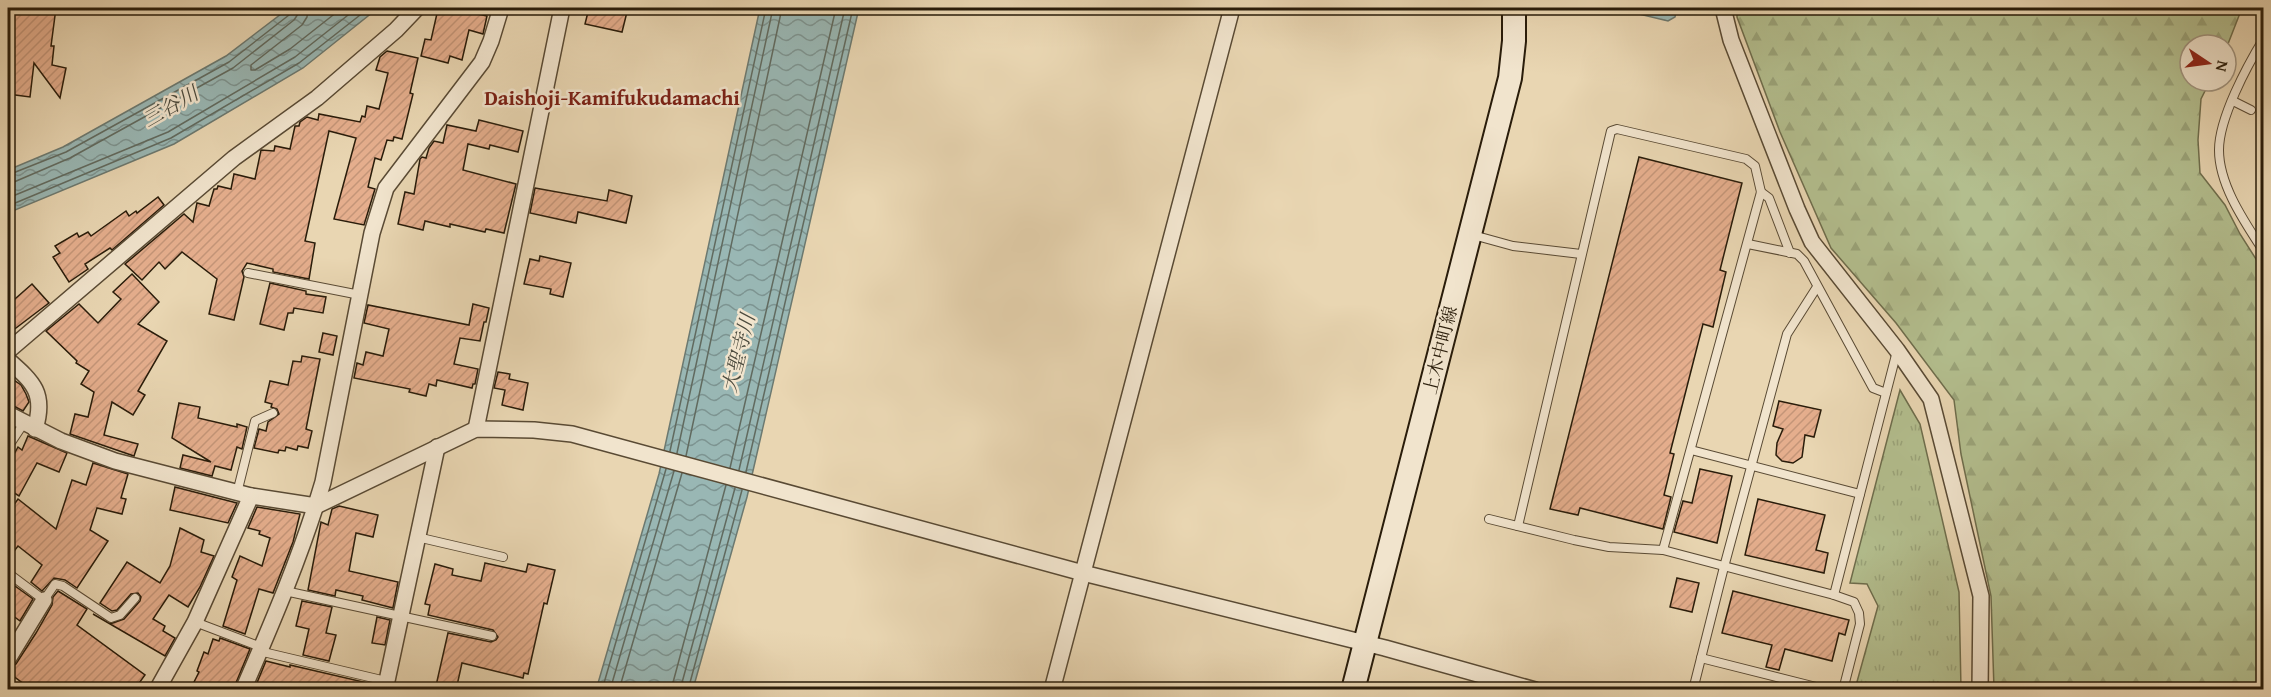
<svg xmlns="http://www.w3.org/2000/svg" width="2271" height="697" viewBox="0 0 2271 697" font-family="'Gentium Book Plus','Noto Serif JP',serif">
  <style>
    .grass { fill: url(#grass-tufts); stroke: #6e6d4c; stroke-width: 1.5 }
    .forest { fill: url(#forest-firs); stroke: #6e6d4c; stroke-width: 1.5 }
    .water { fill: url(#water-waves); stroke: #6c7970; stroke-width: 1.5 }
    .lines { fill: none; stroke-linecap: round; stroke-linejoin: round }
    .shore { stroke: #616a5f; stroke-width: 1.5 }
    .building { fill: url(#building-hatch); stroke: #291c0a; stroke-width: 1.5 }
    .lane-casing { stroke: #594a34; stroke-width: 10 }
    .street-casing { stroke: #594a34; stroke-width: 18 }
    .secondary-casing { stroke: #291c0a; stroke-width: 26 }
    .lane { stroke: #f1e4cd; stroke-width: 8 }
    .street { stroke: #f1e4cd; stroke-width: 15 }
    .secondary { stroke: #f1e4cd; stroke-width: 22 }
    .labels { text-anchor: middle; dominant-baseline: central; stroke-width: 5; stroke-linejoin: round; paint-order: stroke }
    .street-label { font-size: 18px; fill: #291c0a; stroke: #f1e4cd }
    .water-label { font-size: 20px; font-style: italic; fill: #4b4a3d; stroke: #f1e4cd }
    .quarter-label { font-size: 21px; font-weight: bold; fill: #7a1f14; stroke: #f1e4cd }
  </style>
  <defs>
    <pattern id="grass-tufts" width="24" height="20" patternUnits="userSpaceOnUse" patternTransform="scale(1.5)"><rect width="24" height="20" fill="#b3be8e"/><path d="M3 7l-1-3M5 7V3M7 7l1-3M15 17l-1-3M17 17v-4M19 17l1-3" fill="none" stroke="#9aa379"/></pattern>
    <pattern id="forest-firs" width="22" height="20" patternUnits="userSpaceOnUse" patternTransform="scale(1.5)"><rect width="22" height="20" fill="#b3be8e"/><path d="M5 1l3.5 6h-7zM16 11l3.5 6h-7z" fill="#9aa379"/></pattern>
    <pattern id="water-waves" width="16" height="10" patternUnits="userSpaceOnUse" patternTransform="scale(1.5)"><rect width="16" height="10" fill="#99b7b4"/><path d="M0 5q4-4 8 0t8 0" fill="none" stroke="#7d9491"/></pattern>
    <pattern id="building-hatch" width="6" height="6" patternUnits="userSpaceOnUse" patternTransform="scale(1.5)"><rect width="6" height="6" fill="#e5ae8d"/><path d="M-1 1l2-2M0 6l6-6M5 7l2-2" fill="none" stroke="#c49578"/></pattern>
  </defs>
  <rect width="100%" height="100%" fill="#e9d6b2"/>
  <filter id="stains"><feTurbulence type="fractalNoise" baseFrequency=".00333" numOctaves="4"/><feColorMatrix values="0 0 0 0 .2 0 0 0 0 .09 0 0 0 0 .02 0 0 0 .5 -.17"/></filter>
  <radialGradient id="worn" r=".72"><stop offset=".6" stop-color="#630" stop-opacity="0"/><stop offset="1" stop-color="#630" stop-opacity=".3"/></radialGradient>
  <!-- grass -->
  <polygon class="grass" points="1900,390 1920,424 1959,592 1961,689 1855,689 1878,606 1867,584 1850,583"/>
  <!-- forest -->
  <polygon class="forest" points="1737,8 2242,8 2226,49 2226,45 2190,45 2190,81 2210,81 2201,99 2198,140 2200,173 2225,205 2240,234 2263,270 2263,689 1994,689 1991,596 1961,454 1954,400 1896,323 1831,248 1780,132 1737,17"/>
  <!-- water -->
  <g class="water">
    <polygon points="289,8 378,8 303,68 174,144 8,213 8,170 63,147 226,56"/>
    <polygon points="760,8 859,8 747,497 693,689 596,690 659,474"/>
    <polygon points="1614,8 1677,8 1675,17 1668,21"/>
  </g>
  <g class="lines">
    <!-- shore -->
    <g class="shore">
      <polyline points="308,8 307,17 302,25 251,65 251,70 255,70 290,49 342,8"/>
      <polyline points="8,175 66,152 229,62 289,15 292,8"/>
      <polyline points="8,183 14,182 70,158 233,68 294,20 298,14 299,8"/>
      <polyline points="8,198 168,132 295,57 357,8"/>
      <polyline points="8,206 171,138 299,63 369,8"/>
      <polyline points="670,451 766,8"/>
      <polyline points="677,453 773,8"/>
      <polyline points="686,456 782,8"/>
      <polyline points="730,468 836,8"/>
      <polyline points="739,470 845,8"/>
      <polyline points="746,472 853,8"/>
      <polyline points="602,690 666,469"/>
      <polyline points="610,690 674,471"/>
      <polyline points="619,690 682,473"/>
      <polyline points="671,690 726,485"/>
      <polyline points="680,690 735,488"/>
      <polyline points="688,690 742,490"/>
    </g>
  </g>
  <!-- building -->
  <g class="building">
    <polygon points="8,8 56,8 51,46 54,46 52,65 66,68 60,98 34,63 30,97 8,94"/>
    <polygon points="450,8 487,16 483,34 469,30 462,60 450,56 448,63 421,56 425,39 431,40 438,9 449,12"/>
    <polygon points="589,8 628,8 622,32 585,24"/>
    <polygon points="387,51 418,58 410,93 413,94 402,139 394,137 393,141 387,140 381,160 375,158 368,187 375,189 364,225 334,219 356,138 329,131 305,241 315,243 309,279 273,272 273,269 247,263 242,271 244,277 234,320 209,314 217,279 182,252 165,269 159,262 142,280 125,264 184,214 193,222 197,203 209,206 214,189 217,189 218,186 231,189 234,174 255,179 261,150 274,151 275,146 290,149 295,126 299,126 300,122 307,117 318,120 319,114 360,122 362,116 365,117 367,106 379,109 388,73 376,70 380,57"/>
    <polygon points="479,120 523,131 518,152 490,145 489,149 468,144 463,170 516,184 504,233 486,229 485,232 450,224 450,227 425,221 423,230 398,224 405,192 414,194 420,159 422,157 426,158 429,148 434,141 443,143 447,125 476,131"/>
    <polygon points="1639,157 1742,183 1720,270 1726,272 1713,327 1703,324 1670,453 1674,454 1664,495 1671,497 1663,529 1580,508 1578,515 1550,509"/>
    <polygon points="535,188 607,201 609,190 632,196 626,223 578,212 576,223 530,213"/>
    <polygon points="158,197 164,205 112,250 110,248 85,264 88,269 69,282 53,257 60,253 55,246 77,233 79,237 88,232 91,236 126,211 129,216 136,211 137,213"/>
    <polygon points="540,256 571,263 563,297 550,294 551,289 524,284 530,259 539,261"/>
    <polygon points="132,274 159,302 138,324 167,341 138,391 145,395 133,415 112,402 104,435 138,444 134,456 70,434 75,414 88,417 94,392 81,384 89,371 76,363 77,361 46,331 79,304 98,323 121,299 113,292"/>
    <polygon points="270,283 306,291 306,294 326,297 323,313 294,308 293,313 288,313 284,330 260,324"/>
    <polygon points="32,284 49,303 8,334 8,305"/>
    <polygon points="473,304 489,308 486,322 484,322 480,341 460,338 454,364 478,369 475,384 473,384 472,388 437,380 436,386 429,384 426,396 409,392 410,389 354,378 357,363 363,365 366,352 383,356 389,329 364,323 368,305 469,325"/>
    <polygon points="323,333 337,336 333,355 319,352"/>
    <polygon points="302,356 320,359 306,429 312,431 308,448 298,446 297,450 286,447 285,451 279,450 278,453 254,448 259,429 266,431 268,422 279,414 277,409 271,407 272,404 265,402 270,381 288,385 293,361 301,362"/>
    <polygon points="498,372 510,374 509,379 528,383 523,410 502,405 505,390 494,388"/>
    <polygon points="8,376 21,385 26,394 29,402 23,411 8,403"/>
    <polygon points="1779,401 1821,410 1814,437 1805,435 1802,457 1793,463 1782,461 1776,455 1777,443 1783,429 1773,426"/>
    <polygon points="179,403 200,407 198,418 237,427 237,424 247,427 242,449 237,447 231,470 215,466 212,476 180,468 183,455 211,462 172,438"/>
    <polygon points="28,436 67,453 59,472 37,463 19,496 8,489 8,465 18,447 22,450"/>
    <polygon points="93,463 128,474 121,498 126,499 122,514 97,508 90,530 108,541 77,588 65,580 54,578 42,591 31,582 42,565 18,546 8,559 8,513 18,499 56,529 72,480 86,485"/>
    <polygon points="1700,469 1732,476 1717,543 1674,532 1683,501 1692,503"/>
    <polygon points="175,487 237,503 228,523 170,510"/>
    <polygon points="1758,499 1825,515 1816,550 1828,553 1824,573 1745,555"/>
    <polygon points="339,506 378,515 373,537 356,533 349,571 398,582 393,608 362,600 363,596 336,590 335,596 308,590 321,522 328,525 332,509"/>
    <polygon points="257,507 300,514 293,542 273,593 259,589 245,634 223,626 237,580 232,577 240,556 262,566 270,538 259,534 260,531 248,528"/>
    <polygon points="180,528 204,540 201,552 214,556 200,587 188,607 169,595 153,619 165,626 163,631 175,638 165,656 93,614 110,624 124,619 140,601 141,597 138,593 131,594 117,610 112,611 100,603 127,562 160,583 170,566"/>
    <polygon points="485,563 526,572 528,564 555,570 547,604 544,603 528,674 524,673 523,678 462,663 456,690 435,690 448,633 491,642 496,640 498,637 493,630 428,615 430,605 425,604 435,564 453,569 452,575 481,581"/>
    <polygon points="1677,578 1699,583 1692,612 1670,607"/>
    <polygon points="8,581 33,599 20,621 8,612"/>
    <polygon points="58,591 87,609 77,625 145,675 134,690 32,690 8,672 8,669 16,664 36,633 52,605 53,597"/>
    <polygon points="1733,591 1849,620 1845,635 1839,633 1832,661 1785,649 1779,670 1766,667 1772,645 1722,633"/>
    <polygon points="302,601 332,607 326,633 336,635 329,661 303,655 309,629 296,626"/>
    <polygon points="377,617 390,620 385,645 372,643"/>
    <polygon points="220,638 250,649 233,690 190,690 199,672 197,671 204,652 208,654 213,639 219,641"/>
    <polygon points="266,661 290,667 290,665 372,684 371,690 254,690"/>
  </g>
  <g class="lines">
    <defs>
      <g id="lane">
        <path d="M 2264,38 C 2247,66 2219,118 2219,150 C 2219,186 2246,224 2264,252"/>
        <polyline points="2233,101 2251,110"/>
        <polyline points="1761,192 1769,198 1790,253"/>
        <polyline points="1473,235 1513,246 1581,254"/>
        <polyline points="1748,244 1797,254 1804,261 1873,388 1886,393"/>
        <polyline points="248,273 360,295"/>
        <polyline points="8,447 24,423"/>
        <polyline points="1691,450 1860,494"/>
        <polyline points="237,493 255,421 273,413"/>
        <polyline points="1489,519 1574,540 1609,547 1663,550 1834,595 1854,602 1859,613 1860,624 1843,690"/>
        <polyline points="1518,526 1611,131 1617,129 1746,159 1755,166 1761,192 1663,550"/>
        <polyline points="417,537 503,557"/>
        <polyline points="8,573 44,600 55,584 63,586 111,618 120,615 135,598"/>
        <polyline points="285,591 492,636"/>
        <polyline points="1834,595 1897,351"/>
        <polyline points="195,622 261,647"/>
        <polyline points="259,651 386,681"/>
        <polyline points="1701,658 1828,690"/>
        <polyline points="8,683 16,690"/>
        <polyline points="1693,690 1724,567 1787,334 1817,287"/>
      </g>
      <g id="street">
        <polyline points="1723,8 1731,40 1797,209 1812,242 1897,350 1931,399 1981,596 1980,690"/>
        <polyline points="8,351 234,158 317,98 396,30 417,8"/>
        <path d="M 8,360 C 33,382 46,393 35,429"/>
        <polyline points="8,414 61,441 115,461 251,496 316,506 476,429 534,430 572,434 1083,573 1385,648 1535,690"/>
        <polyline points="476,429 562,8"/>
        <polyline points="8,659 44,600"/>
        <polyline points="157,690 195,622 251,496"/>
        <path d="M 243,690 C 273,621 302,553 323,482 L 372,233 L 386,188 L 482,62 L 491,41 L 501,8"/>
        <polyline points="385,690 437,447"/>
        <polyline points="1052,690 1232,8"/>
      </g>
      <polyline id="secondary" points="1353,690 1510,78 1514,41 1514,8"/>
    </defs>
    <!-- lane casing -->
    <use href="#lane" class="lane-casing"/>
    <!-- street casing -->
    <use href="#street" class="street-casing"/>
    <!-- secondary casing -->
    <use href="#secondary" class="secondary-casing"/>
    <!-- lane -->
    <use href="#lane" class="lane"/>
    <!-- street -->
    <use href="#street" class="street"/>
    <!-- secondary -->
    <use href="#secondary" class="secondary"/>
  </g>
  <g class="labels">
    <!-- street labels -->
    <g class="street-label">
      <text transform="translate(1440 350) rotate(-76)">上木中町線</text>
    </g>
    <!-- water labels -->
    <g class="water-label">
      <text transform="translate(170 106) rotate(-30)">三谷川</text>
      <text transform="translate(738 353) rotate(-76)">大聖寺川</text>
    </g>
    <!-- quarter labels -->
    <g class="quarter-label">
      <text x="612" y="97">Daishoji-Kamifukudamachi</text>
    </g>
  </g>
  <!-- margin -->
  <rect width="2271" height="697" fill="none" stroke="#e9d6b2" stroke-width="30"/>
  <rect x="9" y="9" width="2253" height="679" fill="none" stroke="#291c0a" stroke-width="3"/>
  <rect x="15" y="15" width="2241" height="667" fill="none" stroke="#291c0a" stroke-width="1.5"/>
  <!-- north arrow -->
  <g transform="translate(2208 63) rotate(103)"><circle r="28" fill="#f1e4cd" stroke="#a1947f" stroke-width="1.5"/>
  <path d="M0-4.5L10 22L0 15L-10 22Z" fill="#8f2418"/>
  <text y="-9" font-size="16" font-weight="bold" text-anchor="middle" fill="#291c0a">N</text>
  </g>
  <rect width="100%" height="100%" filter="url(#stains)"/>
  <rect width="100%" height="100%" fill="url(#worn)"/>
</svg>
